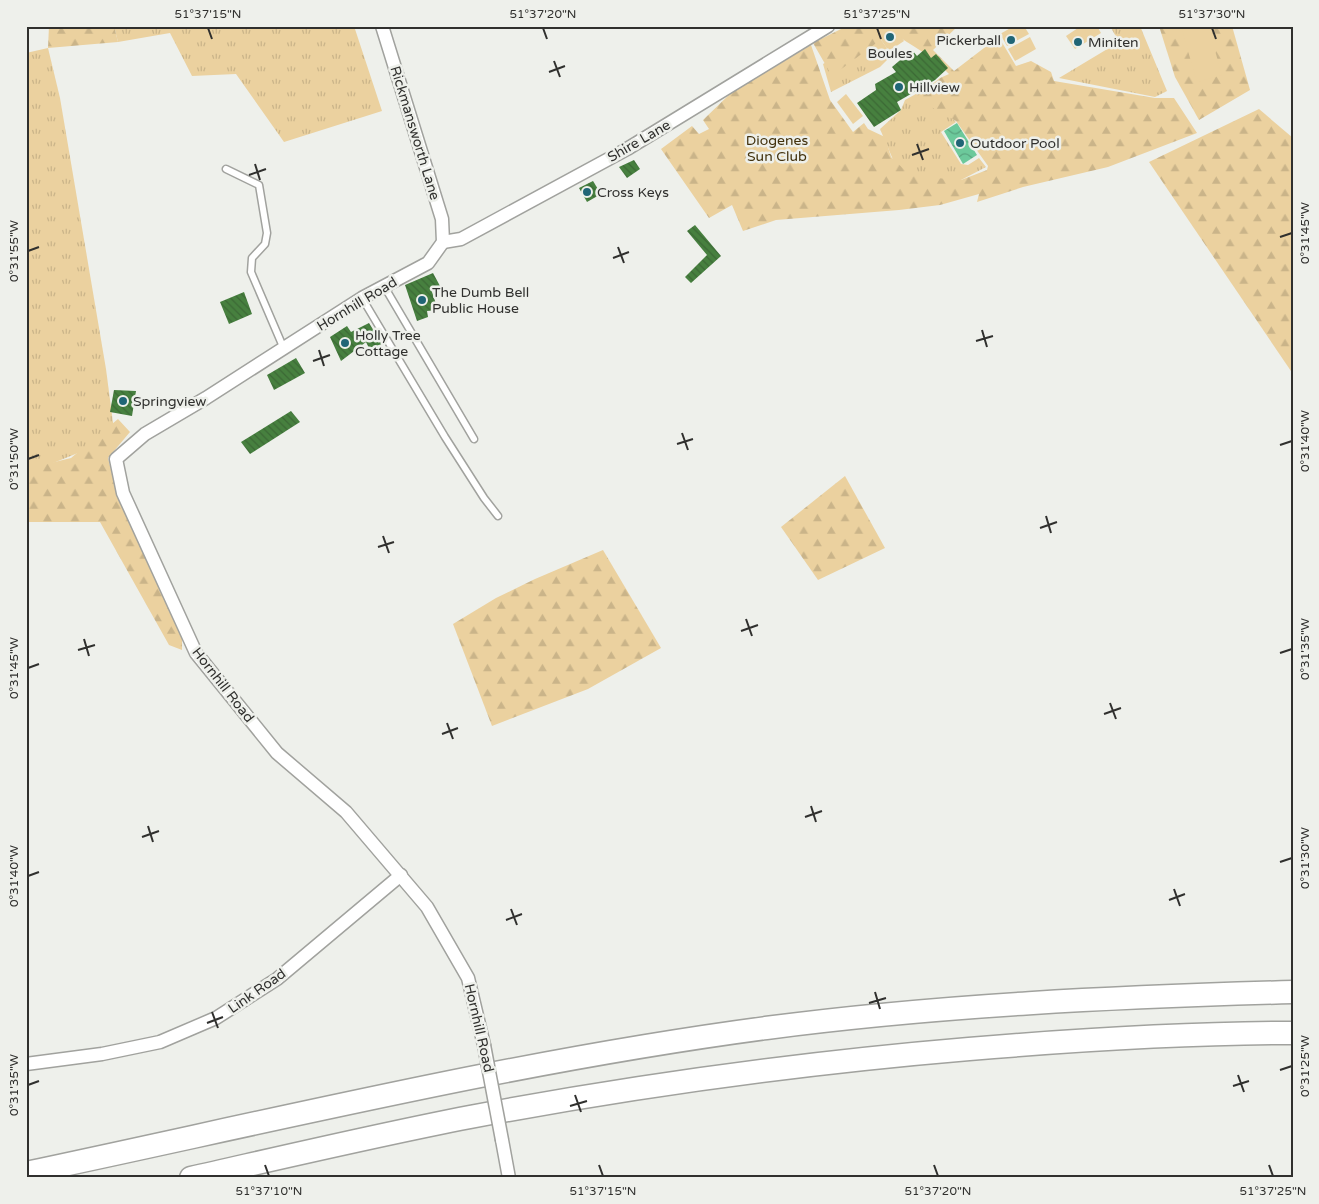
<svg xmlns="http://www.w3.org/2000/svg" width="1319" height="1204" viewBox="0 0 1319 1204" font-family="'Varela Round',sans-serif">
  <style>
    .grass { fill: url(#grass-tufts) }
    .forest { fill: url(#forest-firs) }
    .pitch { fill: #ebd19f }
    .water { fill: url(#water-waves) }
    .building { fill: url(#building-back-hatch) }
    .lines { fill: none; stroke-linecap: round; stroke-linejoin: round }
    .service-casing { stroke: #a1a29e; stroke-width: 9 }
    .minor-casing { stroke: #a1a29e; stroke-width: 15 }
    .motorway-casing { stroke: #a1a29e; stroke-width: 25 }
    .service { stroke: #fff; stroke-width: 6 }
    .minor { stroke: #fff; stroke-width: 12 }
    .motorway { stroke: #fff; stroke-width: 22 }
    .minor-bridge-casing { stroke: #a1a29e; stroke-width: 15; stroke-linecap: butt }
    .minor-bridge { stroke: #fff; stroke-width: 12 }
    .ticks { fill: none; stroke: #30302e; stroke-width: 2 }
    .poi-dot { fill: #206576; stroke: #eef0eb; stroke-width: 2 }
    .labels { text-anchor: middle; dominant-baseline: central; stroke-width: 5; stroke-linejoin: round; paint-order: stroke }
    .poi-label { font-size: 14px; fill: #30302e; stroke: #eef0eb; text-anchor: start }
    .street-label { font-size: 14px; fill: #30302e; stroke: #eef0eb }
    .park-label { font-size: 14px; fill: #42310c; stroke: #eef0eb }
    .neatline { fill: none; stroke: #30302e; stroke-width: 2 }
    .ticks-label { font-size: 12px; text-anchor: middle; fill: #30302e }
  </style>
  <defs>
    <pattern id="grass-tufts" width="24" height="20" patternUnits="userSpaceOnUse" patternTransform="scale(1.25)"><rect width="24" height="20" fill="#ebd19f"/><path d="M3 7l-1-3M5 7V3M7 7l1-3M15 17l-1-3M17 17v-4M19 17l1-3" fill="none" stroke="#cab489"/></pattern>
    <pattern id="forest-firs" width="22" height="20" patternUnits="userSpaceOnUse" patternTransform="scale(1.25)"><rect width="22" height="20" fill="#ebd19f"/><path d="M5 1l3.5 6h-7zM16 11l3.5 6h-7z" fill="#cab489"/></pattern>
    <pattern id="water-waves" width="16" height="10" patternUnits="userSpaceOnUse" patternTransform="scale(1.25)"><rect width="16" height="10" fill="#6cc99b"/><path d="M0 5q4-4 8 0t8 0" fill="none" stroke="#59a47f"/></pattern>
    <pattern id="building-back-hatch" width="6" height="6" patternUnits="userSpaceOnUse" patternTransform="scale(1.25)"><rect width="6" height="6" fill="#47803f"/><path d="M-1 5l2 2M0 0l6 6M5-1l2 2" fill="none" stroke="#3c6935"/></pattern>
  </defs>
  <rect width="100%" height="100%" fill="#eef0eb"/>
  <!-- grass -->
  <g class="grass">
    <polygon points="114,26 354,26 382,111 284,142 236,74 192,76 170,33 118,42"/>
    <polygon points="1110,26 1140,26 1167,91 1155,97 1059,78 1119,42"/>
    <polygon points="876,33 892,55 880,67 831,92 823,64"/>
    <polygon points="48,48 60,98 106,369 115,438 26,474 26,53"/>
    <polygon points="925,89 956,122 941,132 961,164 968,165 979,158 986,167 961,180 905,188 880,129 901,110 905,100"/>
  </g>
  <!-- forest -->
  <g class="forest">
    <polygon points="49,26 114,26 118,42 48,48"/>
    <path d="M 847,26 L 958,26 L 933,50 L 954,71 L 984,48 L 1000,39 L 1016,66 L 1031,61 L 1051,72 L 1054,81 L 1155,98 L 1174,98 L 1197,133 L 1108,167 L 1023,187 L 977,202 L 979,194 L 940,205 L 899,210 L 776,220 L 743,231 L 732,205 L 709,218 L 661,149 L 692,126 L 699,134 L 709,129 L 703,120 L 732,92 L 811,45 L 830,100 L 853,132 L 864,123 L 868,129 L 885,137 L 891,157 L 911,176 L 961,180 L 987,170 L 988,166 L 956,121 L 915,98 L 940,78 L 949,74 C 932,56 913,46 891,32 L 832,76 L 813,43 Z"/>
    <polygon points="1159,26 1232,26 1250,90 1199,120 1175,77"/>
    <polygon points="1259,109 1293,138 1293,374 1149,162"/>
    <polygon points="118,419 130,432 108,458 117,494 182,637 182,650 169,645 100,522 26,522 26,469 71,458"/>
    <polygon points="845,476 885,548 818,580 781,527"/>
    <polygon points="603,550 661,648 588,689 492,726 453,624 496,598 535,579"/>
  </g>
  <!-- pitch -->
  <g class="pitch">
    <polygon points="886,26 894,26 904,41 889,51 876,33"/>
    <polygon points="1014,26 1024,26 1029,34 1007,46 1000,34"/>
    <polygon points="1081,26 1097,26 1101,33 1075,49 1066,36"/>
    <polygon points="1186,26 1208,26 1222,75 1197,82 1181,27"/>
    <polygon points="1030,37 1036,49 1015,61 1008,49"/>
    <polygon points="846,94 863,116 853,124 837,102"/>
  </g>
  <!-- water -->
  <polygon class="water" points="957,123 977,155 963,164 944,131"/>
  <!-- building -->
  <g class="building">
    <polygon points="925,49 931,58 936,54 948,68 935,80 897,102 901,110 874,127 857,103 876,90 875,84 896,72 892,67 912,50 917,56"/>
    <polygon points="634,160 640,169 627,178 619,167"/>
    <polygon points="593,181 601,194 587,202 579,188"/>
    <polygon points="695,225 721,256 691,283 685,277 707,255 687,231"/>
    <polygon points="433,273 440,286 431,289 438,310 427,311 428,317 417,321 405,285"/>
    <polygon points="244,292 252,314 229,324 220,302"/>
    <polygon points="369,323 382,344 369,348 366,342 341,361 330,337 347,326 351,332"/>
    <polygon points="296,358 305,373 274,390 267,375"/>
    <polygon points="114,390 136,391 132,416 110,412"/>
    <polygon points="291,411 300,422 250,454 241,442"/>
  </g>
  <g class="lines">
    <defs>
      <g id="service">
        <polyline points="226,169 259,185 267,233 265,244 252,258 251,272 284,349"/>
        <polyline points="384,286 474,439"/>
        <polyline points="362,298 445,437 484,498 498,516"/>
      </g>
      <g id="minor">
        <polyline points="382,26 442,219 443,242 428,263 362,298 206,398 145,434 116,459 123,493 196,653 277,753 346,812 427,907 468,978 484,1045"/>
        <polyline points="443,242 461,239 627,149 828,26"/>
        <polyline points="26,1064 102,1054 160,1042 216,1018 277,979 401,875"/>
        <polyline points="502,1140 509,1178"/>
      </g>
      <g id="motorway">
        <path d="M 26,1173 C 272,1121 517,1061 766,1028 C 941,1005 1117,997 1293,992"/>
        <path d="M 191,1178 C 284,1157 377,1135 470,1117 C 635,1086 802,1063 969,1049 C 1077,1040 1184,1033 1293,1033"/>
      </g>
    </defs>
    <!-- service casing -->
    <use href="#service" class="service-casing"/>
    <!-- minor casing -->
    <use href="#minor" class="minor-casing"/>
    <!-- motorway casing -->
    <use href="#motorway" class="motorway-casing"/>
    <!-- service -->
    <use href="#service" class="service"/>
    <!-- minor -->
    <use href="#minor" class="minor"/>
    <!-- motorway -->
    <use href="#motorway" class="motorway"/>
    <defs>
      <polyline id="minor-bridge" points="484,1045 502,1140"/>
    </defs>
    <!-- minor-bridge casing -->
    <use href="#minor-bridge" class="minor-bridge-casing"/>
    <!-- minor-bridge -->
    <use href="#minor-bridge" class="minor-bridge"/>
  </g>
  <!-- ticks -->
  <path class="ticks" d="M 208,28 L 212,39M 543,28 L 547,39M 877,28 L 881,39M 1212,28 L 1216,39M 554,61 L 560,77M 549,72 L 565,66M 917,144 L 923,160M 912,155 L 929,149M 255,164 L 260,180M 249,175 L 266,169M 1280,237 L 1292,233M 618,247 L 624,263M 28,251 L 39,247M 613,258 L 629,252M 982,330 L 987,347M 976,341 L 993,336M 319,350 L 324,366M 313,361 L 330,355M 682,433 L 688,450M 677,444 L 693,439M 1280,445 L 1292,441M 28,459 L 39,455M 1046,516 L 1051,533M 1040,528 L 1057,522M 383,536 L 389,553M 378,547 L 394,542M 746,619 L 752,636M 741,631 L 758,625M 84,639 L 89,656M 78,650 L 95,645M 1280,653 L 1292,649M 28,668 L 39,664M 1110,703 L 1116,719M 1104,714 L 1121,708M 447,723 L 453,739M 442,734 L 458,728M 811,806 L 816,822M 805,817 L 822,811M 148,826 L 153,842M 142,837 L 159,831M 1280,862 L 1292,858M 28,876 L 39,872M 1174,889 L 1180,906M 1169,900 L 1185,894M 511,909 L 517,925M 506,920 L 522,914M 875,992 L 880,1009M 869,1003 L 886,998M 212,1012 L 218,1028M 207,1023 L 223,1017M 1280,1070 L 1292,1066M 1238,1075 L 1244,1092M 28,1085 L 39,1081M 1233,1086 L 1249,1081M 575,1095 L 581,1112M 570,1106 L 587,1101M 265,1165 L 269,1176M 599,1165 L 603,1176M 934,1165 L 938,1176M 1269,1165 L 1273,1176"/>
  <!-- markers -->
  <g class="poi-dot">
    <circle cx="890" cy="37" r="5"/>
    <circle cx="1011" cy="40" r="5"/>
    <circle cx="1078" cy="42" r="5"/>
    <circle cx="899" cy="87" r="5"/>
    <circle cx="960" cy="143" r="5"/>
    <circle cx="587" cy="192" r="5"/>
    <circle cx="422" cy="300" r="5"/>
    <circle cx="345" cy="343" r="5"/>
    <circle cx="123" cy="401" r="5"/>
  </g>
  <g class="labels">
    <!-- poi labels -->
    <g class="poi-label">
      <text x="1001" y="40" text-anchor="end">Pickerball</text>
      <text x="1088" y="42">Miniten</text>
      <text x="890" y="53" text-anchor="middle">Boules</text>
      <text x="909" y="87">Hillview</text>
      <text x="970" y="143">Outdoor Pool</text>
      <text x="597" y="192">Cross Keys</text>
      <text x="432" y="292">The Dumb Bell<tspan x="432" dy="16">Public House</tspan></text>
      <text x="355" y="335">Holly Tree<tspan x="355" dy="16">Cottage</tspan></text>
      <text x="133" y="401">Springview</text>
    </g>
    <!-- street labels -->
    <g class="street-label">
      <text transform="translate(415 133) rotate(73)">Rickmansworth Lane</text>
      <text transform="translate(639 141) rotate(-30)">Shire Lane</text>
      <text transform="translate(357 304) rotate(-31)">Hornhill Road</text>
      <text transform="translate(223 685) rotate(52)">Hornhill Road</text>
      <text transform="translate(257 991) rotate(-35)">Link Road</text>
      <text transform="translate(479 1028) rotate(77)">Hornhill Road</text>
    </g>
    <!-- park labels -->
    <g class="park-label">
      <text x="777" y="140">Diogenes<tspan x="777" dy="16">Sun Club</tspan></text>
    </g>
  </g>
  <!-- border -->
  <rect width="1319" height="1204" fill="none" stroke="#eef0eb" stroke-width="55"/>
  <rect x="28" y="28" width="1264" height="1148" class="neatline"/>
  <g class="ticks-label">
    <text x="208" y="18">51°37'15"N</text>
    <text x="543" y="18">51°37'20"N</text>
    <text x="877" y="18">51°37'25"N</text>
    <text x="1212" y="18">51°37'30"N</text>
    <text transform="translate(1305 233) rotate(-90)" y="4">0°31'45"W</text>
    <text transform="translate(14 251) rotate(-90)" y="4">0°31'55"W</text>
    <text transform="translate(1305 441) rotate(-90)" y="4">0°31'40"W</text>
    <text transform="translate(14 459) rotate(-90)" y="4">0°31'50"W</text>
    <text transform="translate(1305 649) rotate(-90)" y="4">0°31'35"W</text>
    <text transform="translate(14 668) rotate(-90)" y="4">0°31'45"W</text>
    <text transform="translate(1305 858) rotate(-90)" y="4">0°31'30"W</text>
    <text transform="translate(14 876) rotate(-90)" y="4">0°31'40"W</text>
    <text transform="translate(1305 1066) rotate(-90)" y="4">0°31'25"W</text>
    <text transform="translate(14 1085) rotate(-90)" y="4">0°31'35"W</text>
    <text x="269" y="1195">51°37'10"N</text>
    <text x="603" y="1195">51°37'15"N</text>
    <text x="938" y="1195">51°37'20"N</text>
    <text x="1273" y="1195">51°37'25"N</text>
  </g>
</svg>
